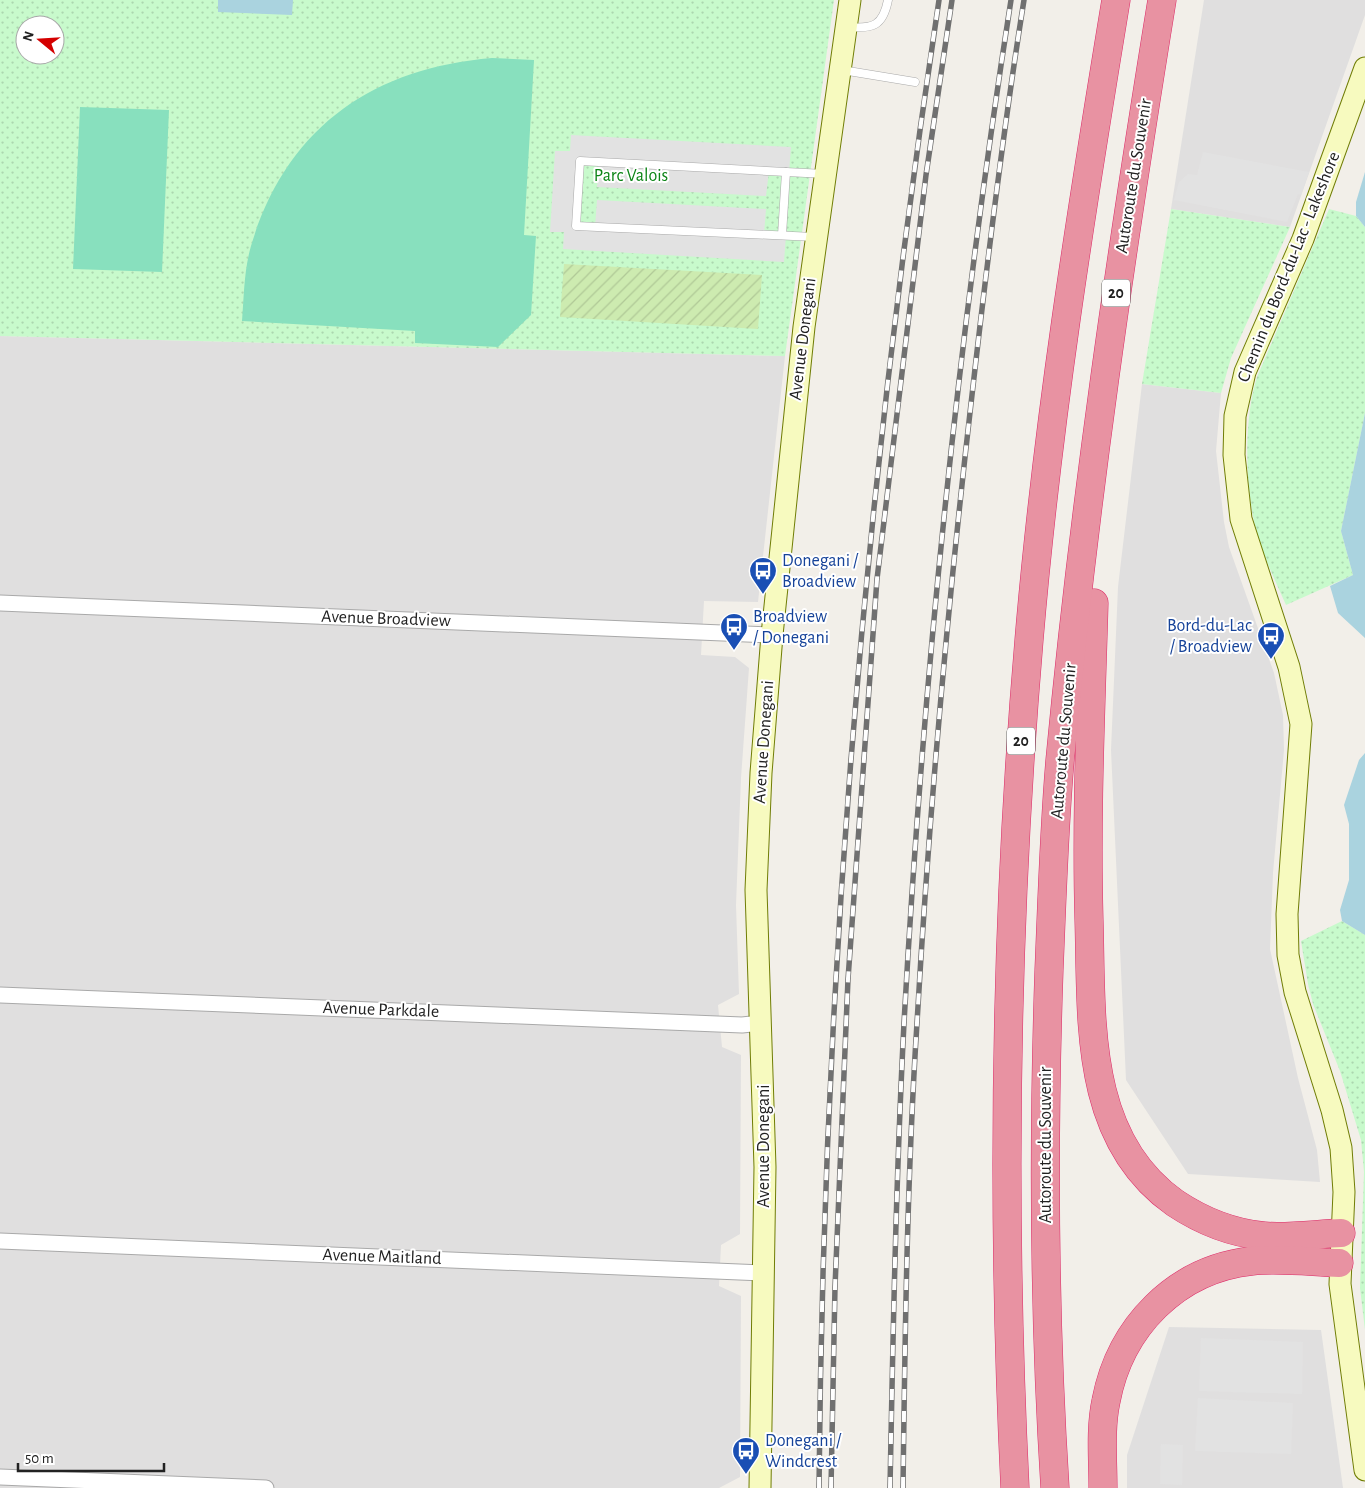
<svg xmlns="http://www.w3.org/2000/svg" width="1365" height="1488" viewBox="0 0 1365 1488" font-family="'Alegreya Sans',sans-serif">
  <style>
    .residential { fill: #e0dfdf }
    .park { fill: url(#park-dots); fill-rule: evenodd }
    .garden { fill: url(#garden-furrows) }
    .pitch { fill: #88e0be }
    .parking { fill: #e2e2e2 }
    .water { fill: #aad3df }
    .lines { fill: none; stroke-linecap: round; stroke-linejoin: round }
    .lane-casing { stroke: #a9a9a9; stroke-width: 9 }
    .street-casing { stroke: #a9a9a9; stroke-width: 17 }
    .secondary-casing { stroke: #707d05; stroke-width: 23 }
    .highway-casing { stroke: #dc2a67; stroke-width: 29 }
    .lane { stroke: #fff; stroke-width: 8 }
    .street { stroke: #fff; stroke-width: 15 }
    .secondary { stroke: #f7fabf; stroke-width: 21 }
    .highway { stroke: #e892a2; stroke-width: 28 }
    .rail-casing { stroke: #707070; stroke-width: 5.5 }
    .rail { stroke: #fff; stroke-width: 4; stroke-dasharray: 11; stroke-linecap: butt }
    .labels { text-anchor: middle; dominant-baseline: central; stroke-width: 4; stroke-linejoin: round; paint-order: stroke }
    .shield { fill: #fff; stroke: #646464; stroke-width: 1 }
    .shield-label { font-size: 16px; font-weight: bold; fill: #222 }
    .park-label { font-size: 18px; fill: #0c8416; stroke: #fff }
    .street-label { font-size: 18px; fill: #222; stroke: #fff }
    .transit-label { font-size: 18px; fill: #164399; stroke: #fff; text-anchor: start }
  </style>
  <defs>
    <pattern id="park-dots" width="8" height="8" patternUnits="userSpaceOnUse" patternTransform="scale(1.25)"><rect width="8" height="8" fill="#c8facc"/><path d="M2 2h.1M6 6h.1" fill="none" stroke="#acd6af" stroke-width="1.8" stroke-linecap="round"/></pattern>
    <pattern id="garden-furrows" width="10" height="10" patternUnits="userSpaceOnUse" patternTransform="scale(1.25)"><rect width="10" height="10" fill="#cdebb0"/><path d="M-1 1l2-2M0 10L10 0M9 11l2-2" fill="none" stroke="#b0c997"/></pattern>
  </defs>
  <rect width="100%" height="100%" fill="#f2efe9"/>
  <!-- residential -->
  <g class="residential">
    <polygon points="1204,0 1365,0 1365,15 1290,227 1171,209"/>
    <polygon points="0,336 785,356 758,602 704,601 701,655 735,657 749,668 741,778 736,905 739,994 718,1005 722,1047 741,1055 740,1234 721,1245 719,1286 741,1296 740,1477 719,1488 0,1488"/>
    <polygon points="1142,384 1221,393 1216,451 1224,522 1229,547 1274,673 1283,715 1284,750 1273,873 1270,949 1298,1078 1317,1150 1320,1182 1188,1174 1126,1080 1111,750 1118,587"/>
    <polygon points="1169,1327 1321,1330 1343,1488 1127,1488 1127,1455"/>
  </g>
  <!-- park -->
  <g class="park">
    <path d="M 0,0 L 834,0 L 785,356 L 0,336 ZM 25,25 L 55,25 L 55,55 L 25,55 Z"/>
    <polygon points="1171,209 1290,227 1231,358 1221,393 1142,384"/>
    <path d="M 1329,209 L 1356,216 L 1365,227 L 1365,413 L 1341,531 L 1353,575 L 1286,605 C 1276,582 1264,558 1257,534 C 1245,489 1243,421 1257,377 Z"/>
    <polygon points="1342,921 1365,935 1365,1330 1360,1288 1364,1172 1361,1140 1340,1071 1313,1004 1308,984 1301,941"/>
  </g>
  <!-- garden -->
  <polygon class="garden" points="564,264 762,275 758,329 560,317"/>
  <!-- pitch -->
  <g class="pitch">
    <path d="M 492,58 L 534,60 L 524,235 L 536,236 L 531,315 L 498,347 L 415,343 L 415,331 L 242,321 C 244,296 244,270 251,246 C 286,128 372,68 492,58 Z"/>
    <polygon points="80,107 169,110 162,272 73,269"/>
  </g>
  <!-- parking -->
  <g class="parking">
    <polygon points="571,135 791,147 789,172 769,171 766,196 597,187 599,162 581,161 576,226 595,227 597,200 766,209 764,234 786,235 784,262 563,249 564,232 550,232 555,151 570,151"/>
    <polygon points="1203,152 1309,172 1301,195 1298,194 1287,222 1174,200 1179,182 1188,174 1197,175"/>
    <polygon points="1201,1338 1303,1342 1302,1394 1199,1391"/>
    <polygon points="1198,1398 1293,1403 1291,1454 1195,1451"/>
    <polygon points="1161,1444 1183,1445 1182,1485 1160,1484"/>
  </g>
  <!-- water -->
  <g class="water">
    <polygon points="218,0 293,0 292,15 218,12"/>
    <polygon points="1365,172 1365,227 1356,216 1356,202"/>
    <polygon points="1365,413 1365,638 1338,613 1330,586 1353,575 1341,531"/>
    <polygon points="1365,753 1365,935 1342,921 1340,910 1349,880 1349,824 1344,805 1359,760"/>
  </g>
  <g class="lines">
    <defs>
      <g id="lane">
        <path d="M 848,27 C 873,29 883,26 888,0"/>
        <polyline points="842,70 915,82"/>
        <polyline points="782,235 786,172"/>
        <polyline points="814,237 576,226 580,161 825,174"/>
      </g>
      <g id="street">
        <polyline points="0,603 772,635"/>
        <polyline points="0,995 742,1025 761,1023"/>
        <polyline points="0,1241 763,1273"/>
        <polyline points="0,1477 266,1488"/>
      </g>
      <g id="secondary">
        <polyline points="1365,68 1303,239 1245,372 1235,416 1234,455 1241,519 1289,667 1301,724 1287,914 1288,955 1295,992 1332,1110 1341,1148 1344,1192 1340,1284 1365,1470"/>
        <polyline points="760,1488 765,1167 756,890 761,773 772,635 804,327 850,0"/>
      </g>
      <g id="highway">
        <path d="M 1094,603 C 1091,709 1086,814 1089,920 C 1092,1020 1083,1138 1175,1203 C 1202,1221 1232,1233 1264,1236 C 1289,1238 1316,1234 1341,1233"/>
        <path d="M 1015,1488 C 1001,1205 1005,922 1029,640 C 1047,425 1081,212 1116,0"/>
        <path d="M 1055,1488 C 1044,1316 1043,1142 1049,970 C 1052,900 1054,829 1060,760 C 1084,505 1121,252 1162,0"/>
        <path d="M 1103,1488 C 1103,1459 1100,1429 1106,1401 C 1120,1327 1176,1269 1252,1261 C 1280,1258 1311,1262 1339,1263"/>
      </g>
    </defs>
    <!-- lane casing -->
    <use href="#lane" class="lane-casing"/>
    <!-- street casing -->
    <use href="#street" class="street-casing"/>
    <!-- secondary casing -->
    <use href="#secondary" class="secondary-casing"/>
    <!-- highway casing -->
    <use href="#highway" class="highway-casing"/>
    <!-- lane -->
    <use href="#lane" class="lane"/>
    <!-- street -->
    <use href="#street" class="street"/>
    <!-- secondary -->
    <use href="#secondary" class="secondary"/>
    <!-- highway -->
    <use href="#highway" class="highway"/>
    <defs>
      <g id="rail">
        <path d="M 819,1488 C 823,990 864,493 939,0"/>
        <polyline points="831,1488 835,1287 848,979 877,579 926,175 952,0"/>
        <path d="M 890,1488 C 893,1333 896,1178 904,1023 C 923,681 958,339 1011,0"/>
        <path d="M 903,1488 C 905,1333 907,1178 917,1023 C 929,813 948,603 972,395 C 987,263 1003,131 1024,0"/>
      </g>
    </defs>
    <!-- rail casing -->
    <use href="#rail" class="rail-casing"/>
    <!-- rail -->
    <use href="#rail" class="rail"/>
  </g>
  <!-- icons -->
  <defs>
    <symbol id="bus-pin" viewBox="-11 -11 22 30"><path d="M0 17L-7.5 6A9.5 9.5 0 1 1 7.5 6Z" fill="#1a4fb4" stroke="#fff"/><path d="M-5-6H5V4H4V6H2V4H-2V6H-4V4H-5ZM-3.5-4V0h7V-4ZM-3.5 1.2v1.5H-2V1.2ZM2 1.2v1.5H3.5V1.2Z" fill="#fff"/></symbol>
  </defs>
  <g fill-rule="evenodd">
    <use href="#bus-pin" x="747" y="555" width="32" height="43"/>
    <use href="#bus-pin" x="718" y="611" width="32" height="43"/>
    <use href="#bus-pin" x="1255" y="620" width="32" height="43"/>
    <use href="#bus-pin" x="730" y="1435" width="32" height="43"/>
  </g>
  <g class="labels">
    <!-- shield labels -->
    <g class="shield">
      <rect x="1102" y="279.5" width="28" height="27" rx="4"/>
      <rect x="1007" y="727.5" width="28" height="27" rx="4"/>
    </g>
    <g class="shield-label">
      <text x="1116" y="293">20</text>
      <text x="1021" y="741">20</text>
    </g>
    <!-- park labels -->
    <g class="park-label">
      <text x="631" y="176">Parc Valois</text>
    </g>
    <!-- street labels -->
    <g class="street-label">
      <text transform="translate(1134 176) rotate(-81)">Autoroute du Souvenir</text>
      <text transform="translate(1289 267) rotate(-68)">Chemin du Bord-du-Lac - Lakeshore</text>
      <text transform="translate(803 339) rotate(-83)">Avenue Donegani</text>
      <text transform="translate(386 619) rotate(2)">Avenue Broadview</text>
      <text transform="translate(1064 741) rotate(-85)">Autoroute du Souvenir</text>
      <text transform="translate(764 742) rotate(-86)">Avenue Donegani</text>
      <text transform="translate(381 1010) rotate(2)">Avenue Parkdale</text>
      <text transform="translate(1046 1145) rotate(-90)">Autoroute du Souvenir</text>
      <text transform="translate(764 1146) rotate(-90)">Avenue Donegani</text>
      <text transform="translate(382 1257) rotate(2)">Avenue Maitland</text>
    </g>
    <!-- transit labels -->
    <g class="transit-label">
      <text x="782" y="561">Donegani /<tspan x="782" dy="21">Broadview</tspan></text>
      <text x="753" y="617">Broadview<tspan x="753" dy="21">/ Donegani</tspan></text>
      <text x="1252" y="626" text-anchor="end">Bord-du-Lac<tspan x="1252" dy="21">/ Broadview</tspan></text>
      <text x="765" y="1441">Donegani /<tspan x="765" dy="21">Windcrest</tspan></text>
    </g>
  </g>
  <!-- north arrow -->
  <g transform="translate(40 40) rotate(288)"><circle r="24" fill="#ffffff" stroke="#a7a7a7"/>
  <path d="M0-4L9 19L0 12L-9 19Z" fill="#d40000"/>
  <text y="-8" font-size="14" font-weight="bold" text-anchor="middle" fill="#222222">N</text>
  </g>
  <!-- scale -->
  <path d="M18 1463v8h146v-8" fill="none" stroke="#222222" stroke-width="2.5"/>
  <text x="25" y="1463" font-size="15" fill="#222222" stroke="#ffffff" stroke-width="4" paint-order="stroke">50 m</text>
</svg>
